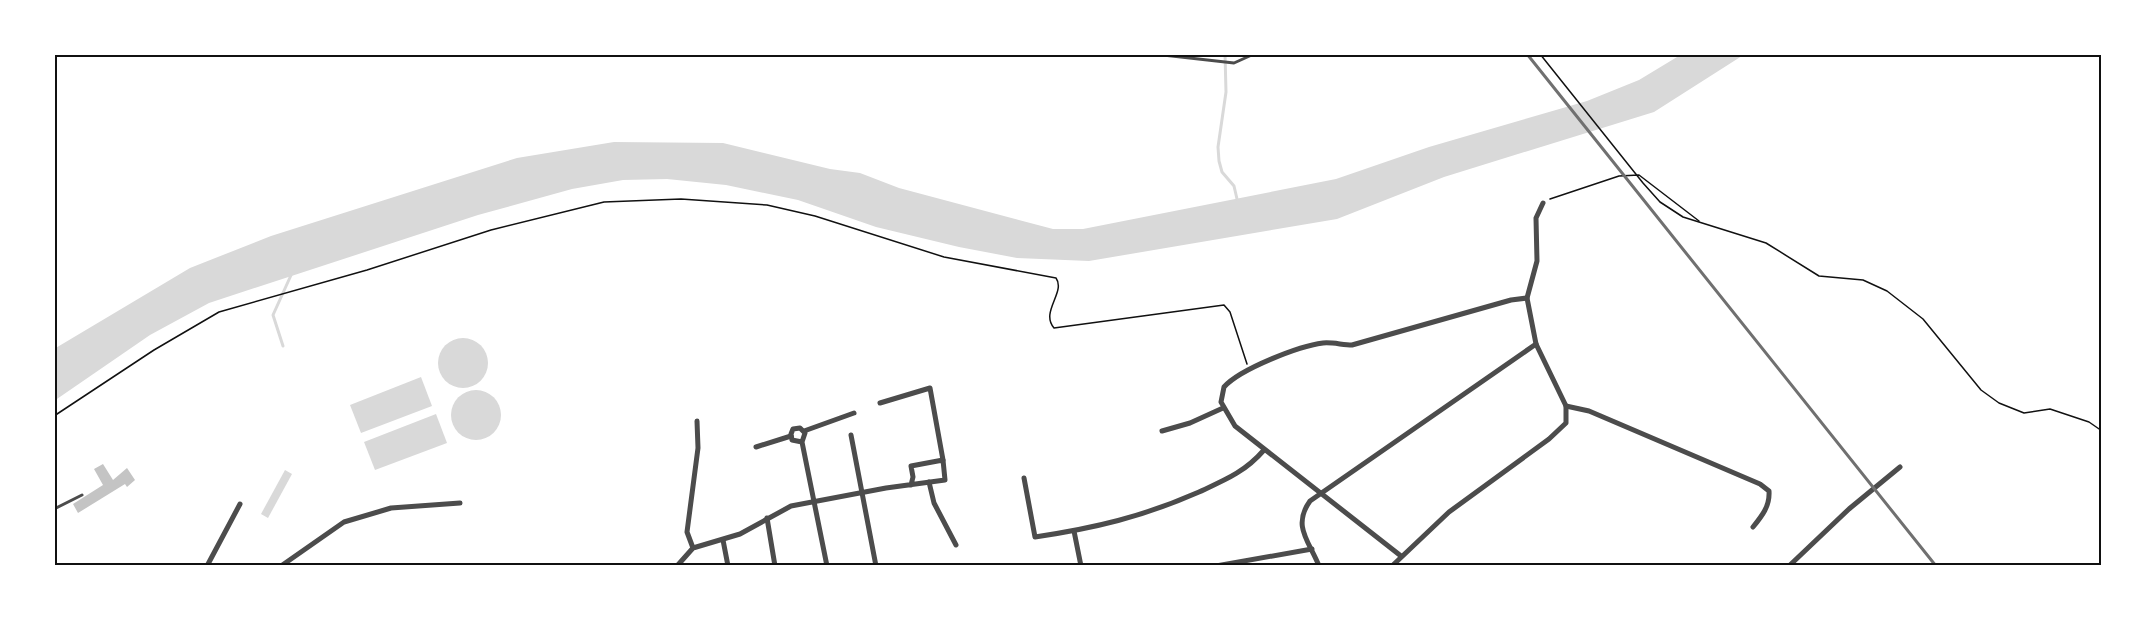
<svg xmlns="http://www.w3.org/2000/svg" width="2156" height="620" viewBox="0 0 2156 620" font-family="'Archivo Narrow',sans-serif">
  <style>
    .water { fill: #d9d9d9 }
    .lines { fill: none; stroke-linecap: round; stroke-linejoin: round }
    .stream { stroke: #d9d9d9; stroke-width: 3 }
    .building { fill: #c4c4c4 }
    .path { stroke: #111; stroke-width: 1.5 }
    .service { stroke: #4c4c4c; stroke-width: 3 }
    .minor { stroke: #4c4c4c; stroke-width: 5 }
    .rail { stroke: #707070; stroke-width: 3 }
    .neatline { fill: none; stroke: #111; stroke-width: 2 }
  </style>
  <rect width="100%" height="100%" fill="#fff"/>
  <!-- water -->
  <g class="water">
    <polygon points="1682,54 1745,54 1654,112 1444,177 1337,219 1089,261 1017,258 959,247 876,227 798,200 726,185 667,179 623,180 572,189 478,215 209,303 150,335 54,401 54,349 190,268 271,236 517,158 614,142 723,143 830,169 860,173 899,188 1053,229 1083,229 1336,179 1429,147 1587,101 1639,80"/>
    <circle cx="463" cy="363" r="25"/>
    <polygon points="421,377 432,406 361,433 350,405"/>
    <circle cx="476" cy="415" r="25"/>
    <polygon points="436,414 447,443 375,470 364,442"/>
    <polygon points="285,470 292,474 268,518 261,514"/>
  </g>
  <g class="lines">
    <!-- stream -->
    <g class="stream">
      <polyline points="1225,54 1226,92 1218,147 1219,161 1222,172 1234,186 1237,199"/>
      <polyline points="283,346 273,315 292,273"/>
    </g>
  </g>
  <!-- building -->
  <polygon class="building" points="103,464 113,480 127,468 135,480 127,487 125,484 78,513 73,504 103,485 94,469"/>
  <g class="lines">
    <!-- path -->
    <g class="path">
      <polyline points="1540,54 1643,183 1660,202 1683,217 1766,243 1819,276 1863,280 1887,291 1923,319 1981,390 1999,403 2024,413 2050,409 2089,422 2102,431"/>
      <polyline points="1550,199 1619,176 1639,175 1699,221"/>
      <path d="M 54,416 L 154,350 L 219,312 L 367,270 L 491,230 L 604,202 L 681,199 L 767,205 L 815,216 L 944,257 L 1056,278 C 1066,292 1040,312 1054,328 L 1224,305 L 1230,312 L 1247,364"/>
    </g>
    <!-- service -->
    <g class="service">
      <polyline points="1154,54 1234,63 1254,54"/>
      <polyline points="54,509 82,495"/>
    </g>
    <!-- minor -->
    <g class="minor">
      <polyline points="880,403 930,388 943,460"/>
      <path d="M 1566,406 L 1589,411 L 1760,484 L 1769,491 C 1770,506 1762,516 1753,527"/>
      <polyline points="804,431 854,413"/>
      <polyline points="1162,431 1190,423 1223,408"/>
      <polyline points="851,435 876,566"/>
      <polyline points="802,442 792,440 791,434 793,429 800,428 805,433 802,442 827,566"/>
      <polyline points="756,447 791,436"/>
      <path d="M 1024,478 L 1035,537 C 1095,528 1142,517 1199,492 C 1225,480 1245,472 1264,450"/>
      <polyline points="929,482 934,503 956,545"/>
      <polyline points="767,518 775,566"/>
      <polyline points="1074,531 1081,566"/>
      <polyline points="723,540 728,566"/>
      <polyline points="693,548 687,532 698,448 697,421"/>
      <path d="M 1401,556 L 1235,426 L 1221,402 L 1224,387 C 1240,369 1299,346 1323,343 C 1332,342 1343,345 1352,345 L 1511,300 L 1527,298"/>
      <polyline points="207,566 240,504"/>
      <polyline points="281,566 344,522 391,508 460,503"/>
      <polyline points="677,566 693,548 740,534 791,506 886,488 945,480 943,460 911,466 913,477 911,485"/>
      <polyline points="1216,566 1312,549"/>
      <path d="M 1319,566 C 1309,541 1292,526 1310,501 L 1536,344"/>
      <polyline points="1392,566 1449,512 1549,439 1566,423 1566,406 1536,344 1527,298 1537,261 1536,218 1543,203"/>
      <polyline points="1789,566 1849,509 1900,467"/>
    </g>
    <!-- rail -->
    <polyline class="rail" points="1527,54 1936,566"/>
  </g>
  <!-- border -->
  <rect width="2156" height="620" fill="none" stroke="#ffffff" stroke-width="111"/>
  <rect x="56" y="56" width="2044" height="508" class="neatline"/>
</svg>
